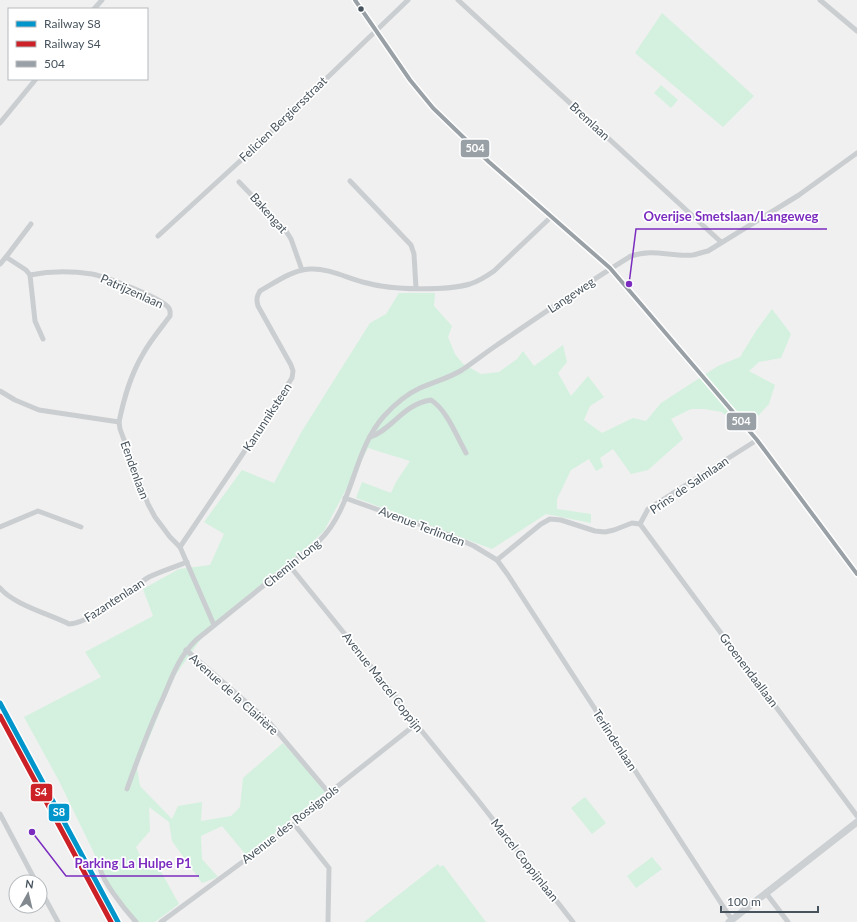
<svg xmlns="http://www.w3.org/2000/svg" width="857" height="922" viewBox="0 0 857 922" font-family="Lato,sans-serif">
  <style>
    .green { fill: #d3f1de }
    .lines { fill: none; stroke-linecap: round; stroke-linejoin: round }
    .minor { stroke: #cbced1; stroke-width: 5 }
    .secondary { stroke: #ccd0d2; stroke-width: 7 }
    .bus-1-casing { stroke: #fff; stroke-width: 7 }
    .bus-1 { stroke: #99a0a6; stroke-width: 4 }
    .rail-1-casing { stroke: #fff; stroke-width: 8 }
    .rail-2-casing { stroke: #fff; stroke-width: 8 }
    .rail-1 { stroke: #0096cb; stroke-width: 5 }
    .rail-2 { stroke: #cb2127; stroke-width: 5 }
    .bus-dot { fill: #46535d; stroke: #fff; stroke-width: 1.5 }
    .labels { text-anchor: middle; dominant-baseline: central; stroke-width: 3.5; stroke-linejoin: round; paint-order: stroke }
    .street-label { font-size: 12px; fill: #46535d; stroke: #fff }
    .leader { fill: none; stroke: #7b2cbf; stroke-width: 1.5 }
    .callout-dot { fill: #7b2cbf; stroke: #fff; stroke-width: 1.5 }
    .callout-label { font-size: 13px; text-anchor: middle; font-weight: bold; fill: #7b2cbf; stroke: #fff; stroke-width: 3.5; stroke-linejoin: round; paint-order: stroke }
    .line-badge { stroke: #fff; stroke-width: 1.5 }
    .badge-label { font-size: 11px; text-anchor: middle; font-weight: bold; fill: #fff }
  </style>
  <rect width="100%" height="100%" fill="#f0f0f0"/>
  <!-- green -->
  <g class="green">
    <polygon points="662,13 754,96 723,127 635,53"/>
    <polygon points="661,85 678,100 671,108 654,93"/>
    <polygon points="399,293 435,293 434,306 452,326 448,337 455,354 463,364 481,374 499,372 517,359 523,351 534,366 563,345 567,362 558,373 571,396 588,376 604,397 590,406 584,420 602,433 633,418 646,421 661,403 718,366 740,357 756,331 772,309 791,334 781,358 759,362 749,371 775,385 769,404 744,431 722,412 704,409 691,409 671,419 683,439 648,470 631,474 613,449 600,458 603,467 596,471 589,459 571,470 557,499 557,509 591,514 591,523 546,514 492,549 356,498 362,482 391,493 396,482 410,461 368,448 324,531 307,547 210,626 174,677 137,768 140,786 172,819 178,806 202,802 201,821 231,816 240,807 243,778 283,743 326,791 247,856 222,826 201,836 202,859 218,877 202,883 172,841 169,822 149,807 150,831 136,847 145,867 159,868 179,904 155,922 138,922 109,887 94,853 59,781 24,717 101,677 85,652 153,616 143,589 179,569 210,565 224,534 204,522 242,470 274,483 302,431 370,323 386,314"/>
    <polygon points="585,797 606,823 592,834 571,808"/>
    <polygon points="652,857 662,869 636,888 627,876"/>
    <polygon points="438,864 440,867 443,865 486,922 364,922"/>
  </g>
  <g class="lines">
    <!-- minor -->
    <g class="minor">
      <polyline points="355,0 410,80 433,108 489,162 610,268 658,324 757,440 857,574"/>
      <polyline points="458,0 721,242"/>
      <polyline points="820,0 857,31"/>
      <polyline points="94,9 102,0"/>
      <polyline points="0,123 36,79"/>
      <polyline points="350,181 411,245 414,254 416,288"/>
      <polyline points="239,182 286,231 291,239 302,270"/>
      <polyline points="158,236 251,151 408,0"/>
      <polyline points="6,257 31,224"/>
      <path d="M 0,264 L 6,257 L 26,270 L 30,275 C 50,271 72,271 92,274 C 106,277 159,297 168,307 C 171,310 170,312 170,316 C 161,328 150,341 143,354 C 130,376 124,398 119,422"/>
      <polyline points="30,275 35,321 43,339"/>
      <polyline points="0,391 15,400 39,410 119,422 120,429 148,504 155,517 170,537 180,547 214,625"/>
      <path d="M 370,437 C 392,430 403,404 431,400 C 447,410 457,437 466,453"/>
      <polyline points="345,498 452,536 474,546 497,560 508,575 732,920"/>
      <polyline points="640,524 857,816"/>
      <polyline points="0,527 38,511 81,527"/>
      <path d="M 180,547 L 240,458 L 292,378 L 293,371 L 291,365 L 258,306 C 256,299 257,296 260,291 C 276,282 292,270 310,269 C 329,268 349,279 367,283 C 391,290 446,291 470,284 C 479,281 487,276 494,271 L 552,216"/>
      <polyline points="497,560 541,524 550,519 561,520 595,531 605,532 614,530 632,523 640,524 648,509 757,440"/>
      <polyline points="289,565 399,701 416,724 477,799 573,922"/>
      <path d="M 0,588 C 13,604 49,614 69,624 C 90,624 129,589 149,577 C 161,571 175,567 187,562"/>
      <polyline points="186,650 269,722 329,793"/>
      <path d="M 127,789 C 138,758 149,728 163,698 C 173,675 178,658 196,640 L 319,541 C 354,507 352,452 384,416 C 394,405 407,394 420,388 C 434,382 449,378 462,370 C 474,362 485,353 497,345 C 541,315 585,284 631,256 C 653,248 671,257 693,255 C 698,254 703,252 708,251 L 799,195 L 857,153"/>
      <polyline points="0,814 36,882"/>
      <polyline points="294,824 329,868 328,922"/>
      <path d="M 100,863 C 97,876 127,912 136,922"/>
      <polyline points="40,889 58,922"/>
      <polyline points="766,893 788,922"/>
      <polyline points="161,922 294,824 329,793 416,724"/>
    </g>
    <!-- secondary -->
    <polyline class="secondary" points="729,922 857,822"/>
    <defs>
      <polyline id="bus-1" points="355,0 410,80 433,108 489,162 610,268 757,440 857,574"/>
    </defs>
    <!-- bus-1 casing -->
    <use href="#bus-1" class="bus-1-casing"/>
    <!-- bus-1 -->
    <use href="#bus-1" class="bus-1"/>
    <defs>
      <polyline id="rail-1" points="0,703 118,922"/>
      <polyline id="rail-2" points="0,716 111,922"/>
    </defs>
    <!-- rail-1 casing -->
    <use href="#rail-1" class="rail-1-casing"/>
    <!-- rail-2 casing -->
    <use href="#rail-2" class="rail-2-casing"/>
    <!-- rail-1 -->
    <use href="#rail-1" class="rail-1"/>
    <!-- rail-2 -->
    <use href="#rail-2" class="rail-2"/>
  </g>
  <!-- markers -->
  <circle class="bus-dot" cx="361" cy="9" r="3.5"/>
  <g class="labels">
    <!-- street labels -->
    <g class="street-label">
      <text transform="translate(283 119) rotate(-44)">Felicien Bergiersstraat</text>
      <text transform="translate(590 121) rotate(43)">Bremlaan</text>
      <text transform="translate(269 213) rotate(48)">Bakengat</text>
      <text transform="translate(132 291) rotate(24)">Patrijzenlaan</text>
      <text transform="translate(571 295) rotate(-34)">Langeweg</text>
      <text transform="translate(267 417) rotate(-57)">Kanunniksteen</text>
      <text transform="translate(135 470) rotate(70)">Eendenlaan</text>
      <text transform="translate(689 485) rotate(-34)">Prins de Salmlaan</text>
      <text transform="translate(422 526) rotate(21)">Avenue Terlinden</text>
      <text transform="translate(292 563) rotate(-39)">Chemin Long</text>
      <text transform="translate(114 600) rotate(-33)">Fazantenlaan</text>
      <text transform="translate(749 670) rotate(53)">Groenendaallaan</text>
      <text transform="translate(383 682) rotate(52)">Avenue Marcel Coppijn</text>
      <text transform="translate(234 694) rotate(42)">Avenue de la Clairière</text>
      <text transform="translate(615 740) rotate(57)">Terlindenlaan</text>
      <text transform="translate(290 824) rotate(-38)">Avenue des Rossignols</text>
      <text transform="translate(525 860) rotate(52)">Marcel Coppijnlaan</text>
    </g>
  </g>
  <!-- callouts -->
  <path class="leader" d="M629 284L636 229H827M32 832L66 876H199"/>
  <g class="callout-dot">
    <circle cx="629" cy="284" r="4"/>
    <circle cx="32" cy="832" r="4"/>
  </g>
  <g class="callout-label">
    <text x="731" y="221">Overijse Smetslaan/Langeweg</text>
    <text x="133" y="868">Parking La Hulpe P1</text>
  </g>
  <g class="line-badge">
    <rect x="460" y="139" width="30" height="19" rx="4" fill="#99a0a6"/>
    <rect x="726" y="412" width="31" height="19" rx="4" fill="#99a0a6"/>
    <rect x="30" y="783" width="23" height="19" rx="4" fill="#cb2127"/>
    <rect x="48" y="803" width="22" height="19" rx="4" fill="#0096cb"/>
  </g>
  <g class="badge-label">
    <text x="475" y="152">504</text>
    <text x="741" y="425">504</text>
    <text x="41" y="796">S4</text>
    <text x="59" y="816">S8</text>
  </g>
  <!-- legend -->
  <rect x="8" y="8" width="140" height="72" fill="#ffffff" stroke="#b5babe"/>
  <rect x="16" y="21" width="20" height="6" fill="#0096cb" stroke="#b5babe"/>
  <text x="44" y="28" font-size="12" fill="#46535d">Railway S8</text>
  <rect x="16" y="41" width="20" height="6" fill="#cb2127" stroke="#b5babe"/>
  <text x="44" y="48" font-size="12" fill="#46535d">Railway S4</text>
  <rect x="16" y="61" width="20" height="6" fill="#99a0a6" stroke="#b5babe"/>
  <text x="44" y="68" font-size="12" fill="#46535d">504</text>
  <!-- north arrow -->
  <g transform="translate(28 894) rotate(8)"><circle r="19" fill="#ffffff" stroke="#b5babe"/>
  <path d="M0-3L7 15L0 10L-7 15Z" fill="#828a90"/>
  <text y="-6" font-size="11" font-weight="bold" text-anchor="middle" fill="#46535d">N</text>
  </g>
  <!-- scale -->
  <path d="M721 906v6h97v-6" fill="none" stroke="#46535d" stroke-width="2"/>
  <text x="727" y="906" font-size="12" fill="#46535d" stroke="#ffffff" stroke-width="3" paint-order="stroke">100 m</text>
</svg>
